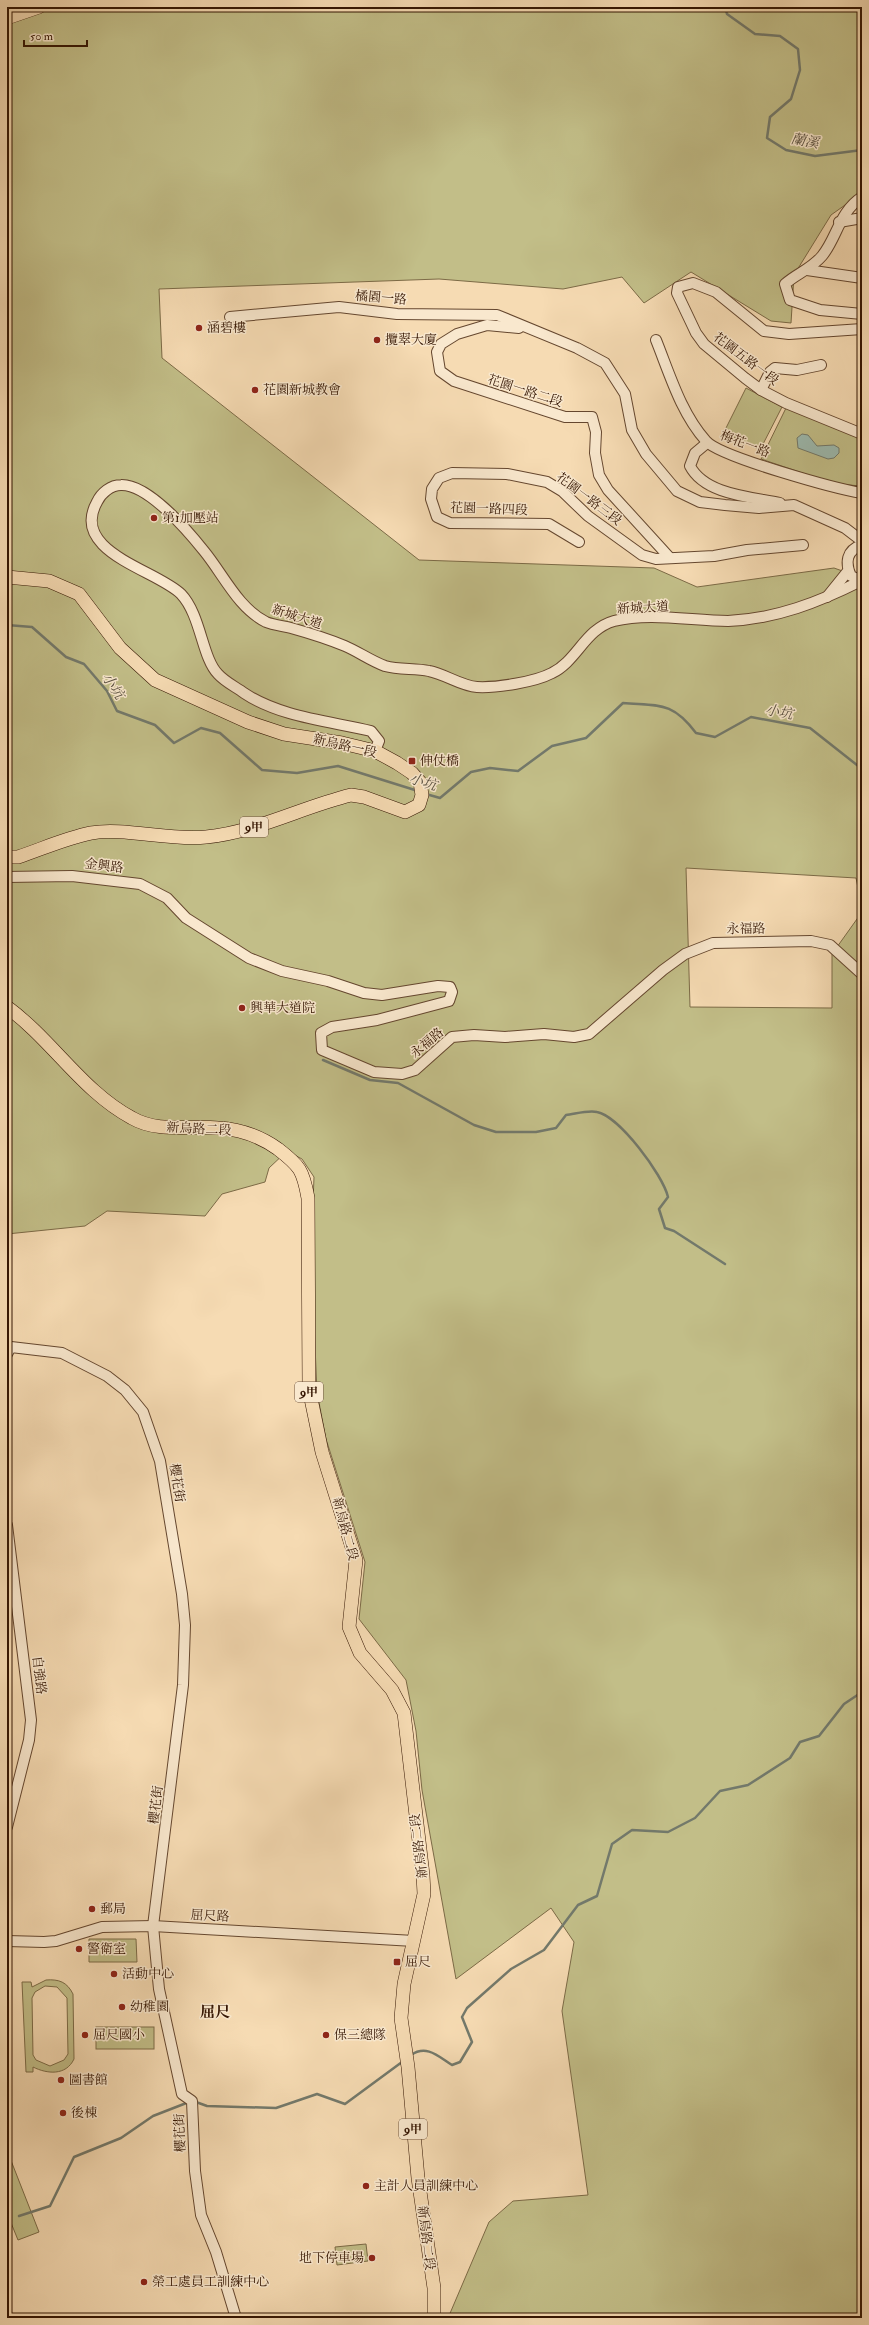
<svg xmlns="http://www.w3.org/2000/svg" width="869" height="2325" viewBox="0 0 869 2325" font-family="'IM FELL Double Pica','Noto Serif TC',serif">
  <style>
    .green { fill: #c2be88; stroke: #7c6a46; fill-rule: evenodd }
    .water { fill: #9dbbb0; stroke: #73796b }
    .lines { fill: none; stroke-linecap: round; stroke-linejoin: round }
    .stream { stroke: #73796b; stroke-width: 2.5 }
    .minor-casing { stroke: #65472f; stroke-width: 12 }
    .major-casing { stroke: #351603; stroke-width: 14 }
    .minor { stroke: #f9e8ce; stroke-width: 10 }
    .major { stroke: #f6dbb3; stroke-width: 13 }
    .poi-dot { fill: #8f2418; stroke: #f9e8ce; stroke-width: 1.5 }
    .labels { text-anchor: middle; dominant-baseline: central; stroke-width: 3; stroke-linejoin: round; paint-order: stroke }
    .shield { fill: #f9e8ce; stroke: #705540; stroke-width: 1 }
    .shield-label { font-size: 12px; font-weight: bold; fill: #351603 }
    .street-label { font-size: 13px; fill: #351603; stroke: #f9e8ce }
    .poi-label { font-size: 13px; fill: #351603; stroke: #f9e8ce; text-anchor: start }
    .water-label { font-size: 14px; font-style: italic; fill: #595040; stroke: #f9e8ce }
    .quarter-label { font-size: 15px; font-weight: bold; fill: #351603; stroke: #f9e8ce }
  </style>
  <rect width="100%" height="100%" fill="#f6dbb3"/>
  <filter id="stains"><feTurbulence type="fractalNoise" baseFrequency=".005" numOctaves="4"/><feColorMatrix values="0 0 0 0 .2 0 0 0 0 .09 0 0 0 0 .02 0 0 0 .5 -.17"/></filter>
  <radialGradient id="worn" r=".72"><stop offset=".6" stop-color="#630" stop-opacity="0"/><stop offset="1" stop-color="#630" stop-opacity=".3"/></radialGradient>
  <!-- green -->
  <g class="green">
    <polygon points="7,7 862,7 862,193 831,215 794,275 791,323 771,321 691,272 644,303 622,277 563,289 439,279 159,289 162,358 419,560 654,568 697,587 834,568 862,578 862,907 856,878 686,868 690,1007 832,1008 832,954 862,912 862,2318 448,2318 489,2222 513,2201 588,2195 562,2011 574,1942 551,1908 456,1979 422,1790 416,1731 406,1680 359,1619 365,1562 326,1439 317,1392 311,1253 314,1177 302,1159 287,1151 269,1168 265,1182 222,1194 205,1216 107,1211 85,1226 7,1234"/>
    <polygon points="746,388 782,407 760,450 724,432"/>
    <polygon points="786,408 862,438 862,486 835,484 761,459"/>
    <polygon points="89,1939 136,1939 137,1962 89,1962"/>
    <path d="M 46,1980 C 59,1979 67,1982 73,1994 L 74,2059 C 66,2076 47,2074 33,2067 L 33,2072 L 26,2072 L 22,1982 L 31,1982 L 32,1987 ZM 45,1986 L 57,1987 L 67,1998 L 68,2054 L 64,2060 L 50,2066 L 36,2060 L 33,2055 L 32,1998 L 35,1992 Z"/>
    <rect x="96" y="2027" width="58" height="22"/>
    <polygon points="10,2158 39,2232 18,2240 7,2213 7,2160"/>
    <polygon points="366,2244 368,2261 337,2265 335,2247"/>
  </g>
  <!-- water -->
  <polygon class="water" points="802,434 808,435 817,446 834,445 839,448 839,453 834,458 828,459 798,448 797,438"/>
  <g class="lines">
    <!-- stream -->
    <g class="stream">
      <polyline points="725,7 727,14 755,34 780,36 798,49 800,70 791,99 770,117 767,138 786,150 815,156 862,150"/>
      <polyline points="7,625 32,627 66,657 84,664 107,691 117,711 155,725 174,743 201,728 220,733 262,770 297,773 338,766 418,791"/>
      <path d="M 426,794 L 440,798 L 471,772 L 490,768 L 518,771 L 552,746 L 586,738 L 623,703 C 659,706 672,701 696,733 L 715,737 L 751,717 L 810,728 L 862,769"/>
      <path d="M 323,1060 L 370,1080 L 398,1083 L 474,1125 L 496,1132 L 536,1132 L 556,1128 L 566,1115 C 575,1114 588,1110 597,1112 C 619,1116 663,1175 668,1197 L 659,1209 L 665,1228 L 674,1231 L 725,1264"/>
      <path d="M 411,2055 C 427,2044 439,2057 452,2065 L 460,2062 L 472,2042 L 462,2017 L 467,2008 L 511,1969 L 544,1950 L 578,1905 L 597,1896 L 612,1844 L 632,1830 L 668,1832 L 695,1818 L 720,1791 L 748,1785 L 790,1758 L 800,1742 L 819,1736 L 844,1704 L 862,1692"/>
      <polyline points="196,2102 207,2106 276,2108 317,2094 345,2104 402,2062"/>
      <polyline points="19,2216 50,2206 74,2157 121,2138 153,2116 189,2102"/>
    </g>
    <defs>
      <g id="minor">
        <path d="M 862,197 C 839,212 837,238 822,256 C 811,269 796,274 785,284 L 790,300 L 820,310 L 862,314"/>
        <polyline points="839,222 862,218"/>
        <polyline points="807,270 862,278"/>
        <polyline points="230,317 339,307 397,314 497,315 577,348 605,363 625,394 632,430 646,454 677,491 700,502 725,505 759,508 794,505 845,528 862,541"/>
        <polyline points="519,328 487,325 457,334 441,344 437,352 440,371 454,381 565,417 592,417 596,432 595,453 599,475 608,490 670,558"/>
        <polyline points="862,329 789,334 764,331 716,292 693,283 678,287 677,293 696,333 704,344 745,378 761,390 786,403 862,434"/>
        <path d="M 656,340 C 670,375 681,413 706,441 C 720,457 837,489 862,493"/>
        <polyline points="761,390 770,372 775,368 797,370 821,365"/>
        <path d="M 707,443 L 695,453 L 690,466 C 705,495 752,497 780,503"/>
        <polyline points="579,542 549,524 450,523 437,517 431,499 432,489 439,478 452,473 507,474 547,482 562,491 588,516 642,555 656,559 714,556 747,550 803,545"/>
        <path d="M 862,545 C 846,550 845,563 851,576 L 862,581"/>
        <polyline points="827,597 848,571"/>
        <path d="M 375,751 L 379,741 L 371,731 C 329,721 280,717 244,693 C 236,687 225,682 218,674 C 202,658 201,615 181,594 C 157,570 69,552 97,502 C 101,493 111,485 121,485 C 148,484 188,531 204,551 C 223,574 238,608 266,622 C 273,625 283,626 291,628 C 309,633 328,639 345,646 C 359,652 371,661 385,666 C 399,670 415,668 429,671 C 445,674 461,686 477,687 C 497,688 535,682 552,673 C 577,661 585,629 614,621 C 649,612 693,621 728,621 C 776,619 819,602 861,581"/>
        <polyline points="7,877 72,876 140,884 167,898 186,918 249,958 282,971 328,981 364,993 382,995 438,986 450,987 452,992 449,1001 377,1020 332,1027 321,1033 322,1050 374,1072 402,1074 415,1070 452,1037 474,1035 505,1037 544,1034 574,1037 589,1034 663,970 685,954 713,943 811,941 830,945 862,974"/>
        <polyline points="7,1354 11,1347 62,1353 107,1376 125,1390 143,1412 160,1461 182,1594 185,1625 183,1685 153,1926 159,1989 182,2094 192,2101 195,2171 201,2215 216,2252 236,2318"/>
        <polyline points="7,1525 31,1720 29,1740 7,1827"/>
        <polyline points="7,1941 44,1942 56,1941 102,1927 153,1926 414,1941"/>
      </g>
      <g id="major">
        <polyline points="7,18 39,7"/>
        <path d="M 7,577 L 49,581 L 79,594 L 120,648 L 155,680 L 248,722 L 284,734 L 342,743 L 375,751 L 397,763 L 412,773 L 420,782 L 422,795 L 419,805 L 405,812 L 364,797 L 351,795 C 302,807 256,832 206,837 C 169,841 124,827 91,833 C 66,838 42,849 18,857 L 7,857"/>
        <path d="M 7,1007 C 52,1040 83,1092 132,1118 C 158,1133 189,1125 218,1128 C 239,1129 261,1137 278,1149 C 300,1166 303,1170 308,1198 L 309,1389 L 322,1452 L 356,1560 L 349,1627 L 360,1653 L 392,1690 L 404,1713 L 423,1875 L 424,1894 L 404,1984 L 401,2018 L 408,2067 L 418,2178 L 434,2288 L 434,2318"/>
      </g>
    </defs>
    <!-- minor casing -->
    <use href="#minor" class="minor-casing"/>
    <!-- major casing -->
    <use href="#major" class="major-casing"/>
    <!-- minor -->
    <use href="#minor" class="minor"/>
    <!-- major -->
    <use href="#major" class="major"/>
  </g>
  <!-- markers -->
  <g class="poi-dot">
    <circle cx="199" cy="328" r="4"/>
    <circle cx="377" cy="340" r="4"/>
    <circle cx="255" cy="390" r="4"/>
    <circle cx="154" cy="518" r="4"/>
    <rect x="408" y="757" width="8" height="8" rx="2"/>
    <circle cx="242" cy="1008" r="4"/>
    <circle cx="92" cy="1909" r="4"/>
    <circle cx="79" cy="1949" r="4"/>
    <rect x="393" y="1958" width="8" height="8" rx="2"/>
    <circle cx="114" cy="1974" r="4"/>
    <circle cx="122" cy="2007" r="4"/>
    <circle cx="85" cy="2035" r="4"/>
    <circle cx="326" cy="2035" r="4"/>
    <circle cx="61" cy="2080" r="4"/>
    <circle cx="63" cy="2113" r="4"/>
    <circle cx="366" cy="2186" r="4"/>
    <circle cx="372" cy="2258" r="4"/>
    <circle cx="144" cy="2282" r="4"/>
  </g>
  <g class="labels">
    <!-- shield labels -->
    <g class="shield">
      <rect x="240" y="817" width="28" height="20" rx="3"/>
      <rect x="295" y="1382" width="28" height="20" rx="3"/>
      <rect x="399" y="2119" width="28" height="20" rx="3"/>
    </g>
    <g class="shield-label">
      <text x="254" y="827">9甲</text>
      <text x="309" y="1392">9甲</text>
      <text x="413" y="2129">9甲</text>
    </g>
    <!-- street labels -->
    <g class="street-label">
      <text transform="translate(381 298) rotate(5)">橘園一路</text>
      <text transform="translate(746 359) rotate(37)">花園五路一段</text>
      <text transform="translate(525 391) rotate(18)">花園一路二段</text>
      <text transform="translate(745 444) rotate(21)">梅花一路</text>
      <text transform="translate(589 499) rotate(37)">花園一路三段</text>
      <text transform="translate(489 509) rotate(2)">花園一路四段</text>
      <text transform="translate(643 608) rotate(-3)">新城大道</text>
      <text transform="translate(297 617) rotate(18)">新城大道</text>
      <text transform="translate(345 746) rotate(13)">新烏路一段</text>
      <text transform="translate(104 866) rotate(7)">金興路</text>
      <text transform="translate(746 929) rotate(-1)">永福路</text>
      <text transform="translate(427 1043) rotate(-40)">永福路</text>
      <text transform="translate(199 1129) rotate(3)">新烏路二段</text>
      <text transform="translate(177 1483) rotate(81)">櫻花街</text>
      <text transform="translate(345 1529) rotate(75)">新烏路二段</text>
      <text transform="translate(39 1675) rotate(83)">自強路</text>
      <text transform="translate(156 1805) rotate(-83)">櫻花街</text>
      <text transform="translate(419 1846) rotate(-97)">新烏路二段</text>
      <text transform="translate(210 1916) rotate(3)">屈尺路</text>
      <text transform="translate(180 2133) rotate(-92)">櫻花街</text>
      <text transform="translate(426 2238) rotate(83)">新烏路二段</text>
    </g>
    <!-- poi labels -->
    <g class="poi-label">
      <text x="207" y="328">涵碧樓</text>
      <text x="385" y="340">攬翠大廈</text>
      <text x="263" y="390">花園新城教會</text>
      <text x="162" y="518">第1加壓站</text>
      <text x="420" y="761">伸仗橋</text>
      <text x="250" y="1008">興華大道院</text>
      <text x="100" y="1909">郵局</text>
      <text x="87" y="1949">警衛室</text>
      <text x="405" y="1962">屈尺</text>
      <text x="122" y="1974">活動中心</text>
      <text x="130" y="2007">幼稚園</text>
      <text x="93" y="2035">屈尺國小</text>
      <text x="334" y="2035">保三總隊</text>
      <text x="69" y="2080">圖書館</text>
      <text x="71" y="2113">後棟</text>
      <text x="374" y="2186">主計人員訓練中心</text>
      <text x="364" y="2258" text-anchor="end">地下停車場</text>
      <text x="152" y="2282">榮工處員工訓練中心</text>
    </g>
    <!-- water labels -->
    <g class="water-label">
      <text transform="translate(805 141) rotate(10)">蘭溪</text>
      <text transform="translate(113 686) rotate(56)">小坑</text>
      <text transform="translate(779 712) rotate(10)">小坑</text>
      <text transform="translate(423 782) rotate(17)">小坑</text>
    </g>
    <!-- quarter labels -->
    <g class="quarter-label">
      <text x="215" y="2012">屈尺</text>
    </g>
  </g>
  <!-- margin -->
  <rect width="869" height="2325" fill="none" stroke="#f6dbb3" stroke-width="24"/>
  <rect x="8" y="8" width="853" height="2309" fill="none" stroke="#351603" stroke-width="2"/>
  <rect x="12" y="12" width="845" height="2301" fill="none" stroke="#351603"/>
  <!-- scale -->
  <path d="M24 40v6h63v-6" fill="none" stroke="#351603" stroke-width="2"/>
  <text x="30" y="40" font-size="12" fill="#351603" stroke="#f9e8ce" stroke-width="3" paint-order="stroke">50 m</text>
  <rect width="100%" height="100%" filter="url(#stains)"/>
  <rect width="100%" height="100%" fill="url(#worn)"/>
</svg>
